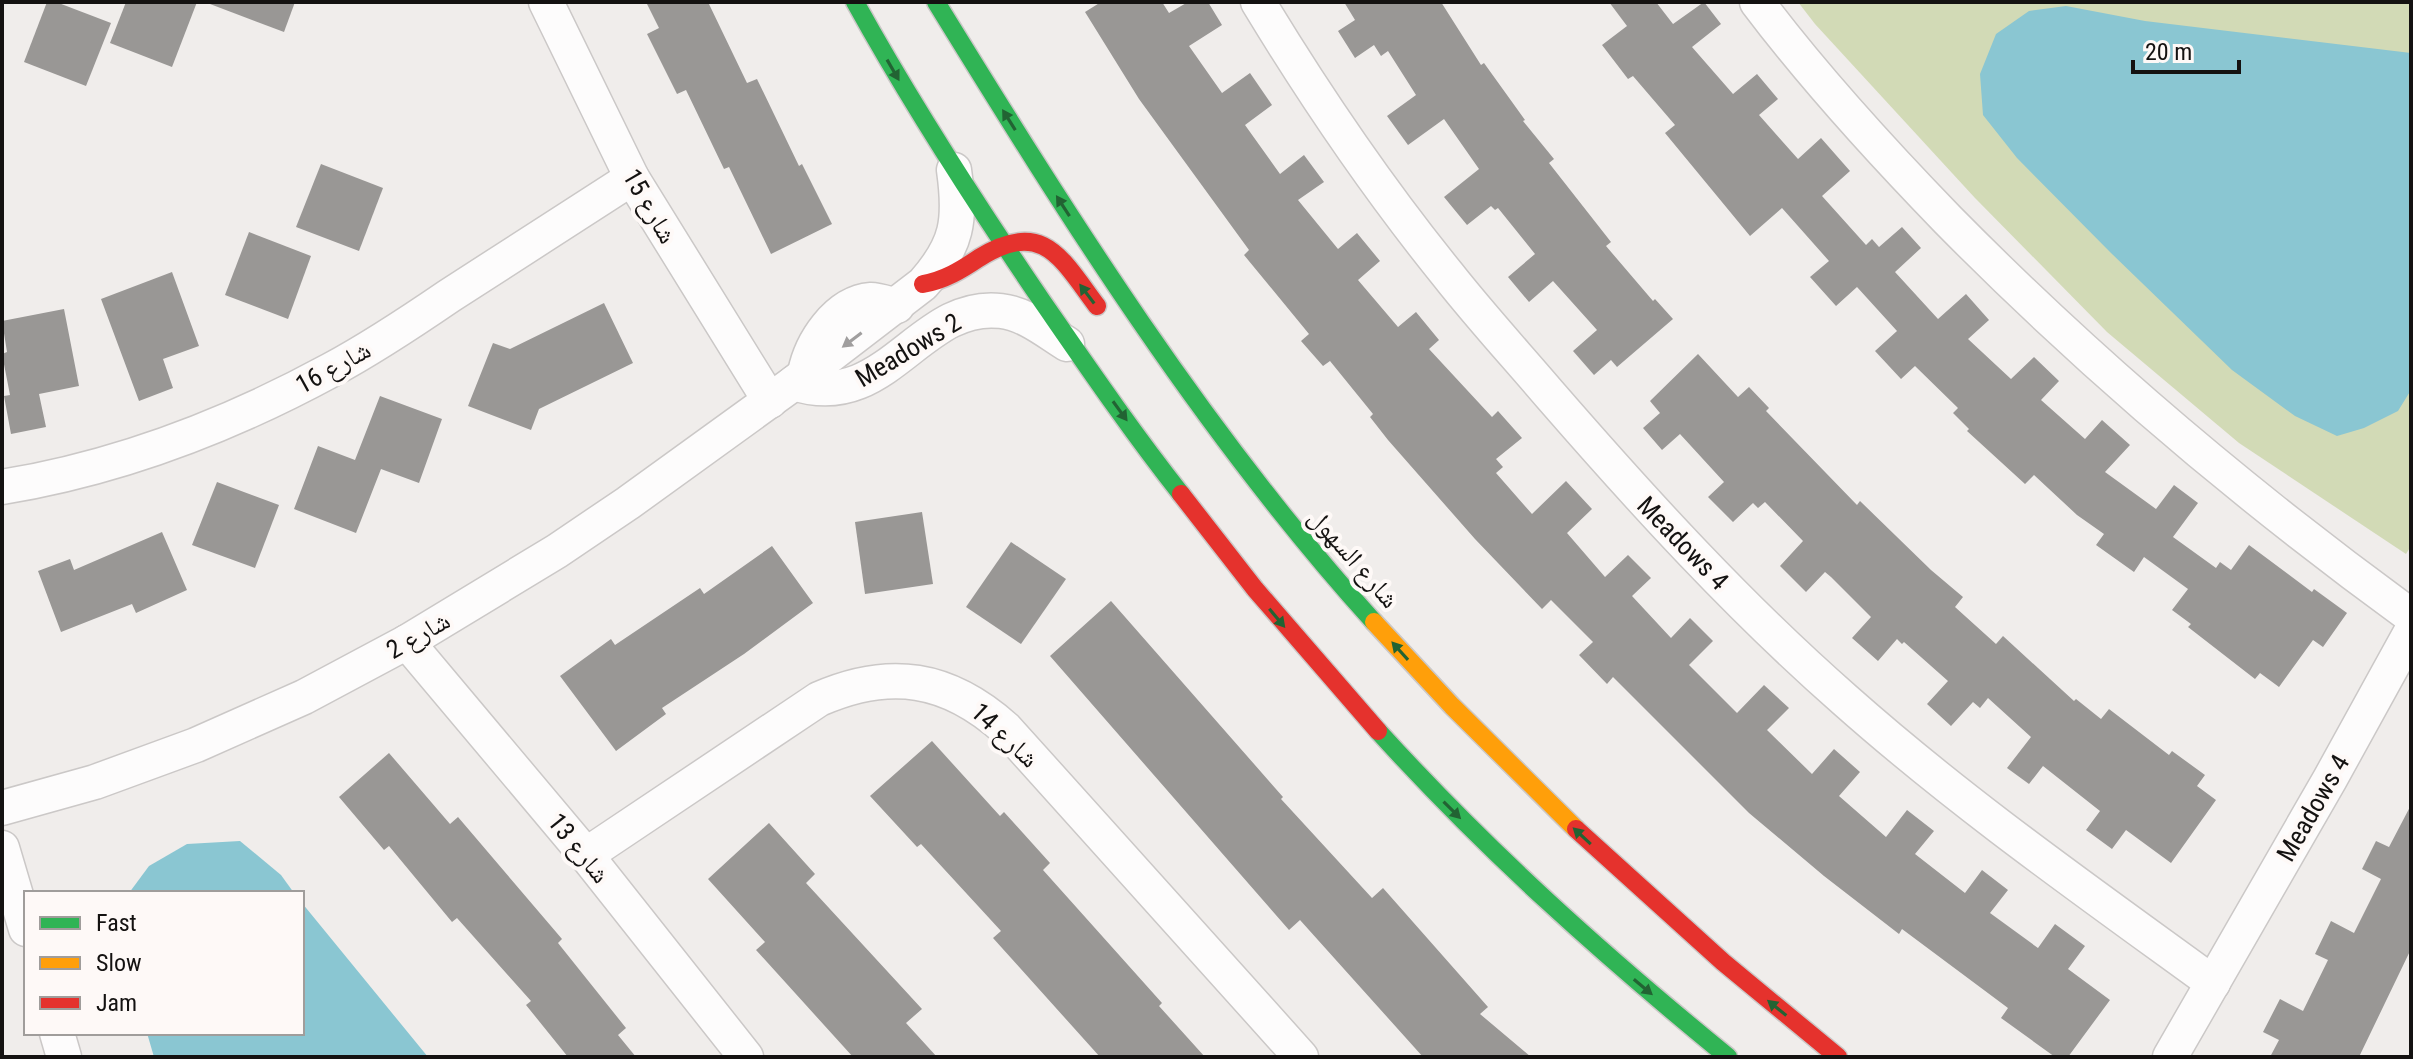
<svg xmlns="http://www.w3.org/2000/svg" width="2413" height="1059" viewBox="0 0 2413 1059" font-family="'Roboto Condensed','Noto Naskh Arabic',sans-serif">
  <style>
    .green { fill: #d2dab6 }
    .water { fill: #8ac6d2 }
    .building { fill: #999795 }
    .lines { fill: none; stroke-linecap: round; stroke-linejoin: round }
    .street-casing { stroke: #cbc8c7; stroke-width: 37 }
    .fast-casing { stroke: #cbc8c7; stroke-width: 21 }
    .slow-casing { stroke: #cbc8c7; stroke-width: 21 }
    .jam-casing { stroke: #cbc8c7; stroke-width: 21 }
    .street { stroke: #fdfcfc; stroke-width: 34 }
    .fast { stroke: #30b455; stroke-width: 18 }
    .slow { stroke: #ff9f0a; stroke-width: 18 }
    .jam { stroke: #e5322d; stroke-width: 18 }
    .oneway { fill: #226333 }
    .oneway2 { fill: #a09e9e }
    .labels { text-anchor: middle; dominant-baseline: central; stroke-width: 8; stroke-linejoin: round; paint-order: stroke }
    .street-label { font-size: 26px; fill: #141211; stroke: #fef9f7 }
  </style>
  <rect width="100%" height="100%" fill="#f0edeb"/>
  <!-- green -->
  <polygon class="green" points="1798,2 2411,2 2411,546 2406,554 2239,443 2107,332 1975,198 1815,24"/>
  <!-- water -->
  <g class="water">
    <polygon points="2066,6 2145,21 2411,53 2411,390 2398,411 2364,428 2337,436 2295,416 2232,370 2111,253 2017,158 1983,115 1980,74 1996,34 2029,11"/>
    <polygon points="240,841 281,875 294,893 129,893 149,866 187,844"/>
    <polygon points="302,903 428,1057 154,1057 147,1033 302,1033"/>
  </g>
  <!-- building -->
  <g class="building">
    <polygon points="47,2 56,2 111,23 86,86 24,62"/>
    <polygon points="126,2 197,2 172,67 110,43"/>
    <polygon points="211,2 295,2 284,32 210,4"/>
    <polygon points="646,2 708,2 747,83 757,79 799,166 802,164 832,224 771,254 729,167 724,169 686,90 677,94 647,34 659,28"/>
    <polygon points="1101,2 1162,2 1169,13 1188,2 1208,2 1222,25 1189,46 1222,93 1250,73 1272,105 1245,125 1280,174 1304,155 1324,182 1298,200 1338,249 1357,233 1380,261 1358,280 1398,327 1416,312 1439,340 1429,349 1492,417 1498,411 1522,438 1496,459 1503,467 1496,473 1532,514 1566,481 1592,509 1567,533 1605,577 1628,555 1651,578 1632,596 1671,638 1690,618 1713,641 1689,665 1737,713 1764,685 1789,708 1767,730 1812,774 1834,749 1860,772 1839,796 1886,837 1907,810 1934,831 1915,854 1965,893 1982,870 2008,890 1990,913 2038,948 2055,924 2085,946 2068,969 2110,1000 2068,1057 2055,1057 2001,1018 2008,1008 1902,929 1899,934 1824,876 1749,813 1613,677 1607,684 1579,655 1593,642 1551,600 1542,609 1475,539 1388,440 1370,417 1373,414 1330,361 1323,366 1301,341 1309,334 1244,255 1249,250 1139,99 1085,12"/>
    <polygon points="1344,2 1441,2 1481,65 1484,63 1525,120 1523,121 1554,159 1549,163 1611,242 1606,246 1653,301 1655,299 1673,319 1617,367 1611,360 1594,375 1573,351 1597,330 1553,281 1529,302 1508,277 1535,254 1498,208 1495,210 1491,206 1467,225 1444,197 1479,169 1444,119 1408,145 1387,116 1416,95 1388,51 1381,56 1374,45 1355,58 1338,31 1355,20"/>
    <polygon points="1609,2 1656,2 1673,24 1704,2 1721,24 1692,47 1733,94 1757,74 1778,99 1759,115 1798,159 1821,138 1850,171 1822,196 1866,245 1872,239 1879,247 1902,227 1921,248 1895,272 1938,319 1966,294 1989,320 1968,339 2011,379 2034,357 2059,381 2041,400 2085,439 2102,420 2130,445 2105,472 2156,509 2174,485 2198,503 2173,537 2216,568 2220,562 2231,570 2249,545 2312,592 2314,589 2347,613 2323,647 2313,640 2279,687 2260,673 2255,679 2188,627 2191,624 2172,610 2188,589 2144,557 2134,572 2096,545 2104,534 2077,515 2034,475 2025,484 1967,431 1969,429 1953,413 1958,408 1915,366 1901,379 1875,351 1897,331 1857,287 1836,306 1810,277 1829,261 1782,208 1750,236 1665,133 1675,125 1633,76 1628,79 1602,45 1627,26"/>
    <polygon points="321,164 383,188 359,251 296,227"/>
    <polygon points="249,232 311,256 288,319 225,295"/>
    <polygon points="172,272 199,346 163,359 173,388 139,401 101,299"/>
    <polygon points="604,303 633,363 539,409 531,430 468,406 493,343 510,349"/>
    <polygon points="64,309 79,386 39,394 46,427 11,434 4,396 10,395 2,354 7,352 2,321"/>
    <polygon points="1698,354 1738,397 1749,387 1769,408 1766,411 1857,505 1860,501 1931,570 1963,597 1955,607 1996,644 2003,636 2074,701 2076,699 2101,719 2109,709 2169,755 2172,751 2205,775 2197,786 2216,800 2171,863 2126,830 2112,849 2086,830 2100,811 2043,766 2029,784 2007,768 2031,737 1988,698 1980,708 1973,702 1951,726 1927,704 1948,681 1904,642 1902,644 1897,639 1878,661 1852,638 1871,617 1831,577 1825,572 1806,592 1780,566 1803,541 1765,502 1758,508 1753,503 1733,522 1708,497 1724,482 1680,434 1662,450 1643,428 1660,413 1650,401"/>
    <polygon points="380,396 442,419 419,483 381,469 356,533 294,509 318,446 355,460"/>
    <polygon points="217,482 279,505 255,568 192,545"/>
    <polygon points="922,512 933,584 865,594 855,522"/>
    <polygon points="162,532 187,590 136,613 132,604 61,632 38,571 70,559 74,570"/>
    <polygon points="1011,542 1066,579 1021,644 966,607"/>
    <polygon points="772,546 813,603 744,654 662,708 666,714 616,751 560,676 611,639 615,645 700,588 704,594"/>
    <polygon points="1111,601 1283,797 1281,799 1372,898 1383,888 1488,1007 1480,1014 1531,1057 1423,1057 1300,920 1289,930 1050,656"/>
    <polygon points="932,741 1000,816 1004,812 1050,863 1043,870 1162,1003 1159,1006 1205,1057 1100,1057 993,938 1001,931 921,844 917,847 870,796"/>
    <polygon points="389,753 450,824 458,817 562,939 558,943 626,1028 618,1035 636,1057 568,1057 526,1005 531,1001 457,918 452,922 389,846 384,850 339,797"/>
    <polygon points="2411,805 2411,949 2359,1057 2270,1057 2279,1040 2263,1032 2280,999 2303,1011 2328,960 2315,954 2331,921 2354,933 2381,879 2362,869 2376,841 2389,847"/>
    <polygon points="769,823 815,874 806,883 922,1009 906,1023 937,1057 853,1057 756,950 765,942 708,879"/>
  </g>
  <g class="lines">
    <defs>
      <g id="street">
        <polyline points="546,2 632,178 770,401"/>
        <path d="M 1258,2 C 1315,96 1379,190 1448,275 C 1481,317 1517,356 1551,396 C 1644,503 1739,607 1845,700 C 1961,803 2088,892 2213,983"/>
        <path d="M 1757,2 C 1815,79 1881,151 1948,220 C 2091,365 2246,496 2411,616"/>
        <path d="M 805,373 C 811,343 836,303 871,300 C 879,300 889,304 897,306"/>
        <path d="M 794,383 C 887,414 919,301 1001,311 C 1026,314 1046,331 1067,344"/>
        <path d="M 2,487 C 118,468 228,426 331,370 C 372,348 411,322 449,296 C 510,257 571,217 632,178"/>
        <polyline points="407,642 586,855 746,1057"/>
        <path d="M 2,808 L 95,782 L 196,745 L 304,697 L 407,642 L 557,551 L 628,503 L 794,383 L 923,284 C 958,245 961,220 954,170"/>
        <polyline points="2,848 26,929"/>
        <path d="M 586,855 L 819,699 C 890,668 948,677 1006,729 L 1301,1057"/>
        <polyline points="57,1033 64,1057"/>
        <polyline points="2170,1057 2330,779 2411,632"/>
      </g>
      <g id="fast">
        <path d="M 855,2 C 912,105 976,204 1042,301 C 1087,366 1132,432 1181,494"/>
        <path d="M 936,2 C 1069,218 1204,434 1374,622"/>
        <path d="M 1378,731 C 1488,852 1602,954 1728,1057"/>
      </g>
      <polyline id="slow" points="1374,622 1452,706 1576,829"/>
      <g id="jam">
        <path d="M 923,284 C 945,280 961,270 979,258 C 1043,218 1061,258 1097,306"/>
        <polyline points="1181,494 1255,589 1378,731"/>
        <polyline points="1576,829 1723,962 1838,1057"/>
      </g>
    </defs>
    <!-- street casing -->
    <use href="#street" class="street-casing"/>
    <!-- fast casing -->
    <use href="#fast" class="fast-casing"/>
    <!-- slow casing -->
    <use href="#slow" class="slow-casing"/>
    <!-- jam casing -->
    <use href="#jam" class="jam-casing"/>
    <!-- street -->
    <use href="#street" class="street"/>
    <!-- fast -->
    <use href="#fast" class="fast"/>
    <!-- slow -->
    <use href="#slow" class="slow"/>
    <!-- jam -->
    <use href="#jam" class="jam"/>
  </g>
  <!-- one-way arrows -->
  <defs><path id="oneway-solid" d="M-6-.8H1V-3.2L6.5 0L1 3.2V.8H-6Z" transform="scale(2)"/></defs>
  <g class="oneway">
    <use href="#oneway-solid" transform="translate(893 70) rotate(60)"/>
    <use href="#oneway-solid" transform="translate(1009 120) rotate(-122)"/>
    <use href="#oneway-solid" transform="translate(1063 206) rotate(-123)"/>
    <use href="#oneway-solid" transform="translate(1087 294) rotate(-127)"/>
    <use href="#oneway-solid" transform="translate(1120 411) rotate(54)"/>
    <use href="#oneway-solid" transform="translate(1277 618) rotate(50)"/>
    <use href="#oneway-solid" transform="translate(1400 651) rotate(-132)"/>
    <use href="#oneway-solid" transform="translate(1452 810) rotate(45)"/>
    <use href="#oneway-solid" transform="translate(1582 836) rotate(-137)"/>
    <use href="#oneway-solid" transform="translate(1643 987) rotate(40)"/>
    <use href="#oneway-solid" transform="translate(1777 1008) rotate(-141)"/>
  </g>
  <use class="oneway2" href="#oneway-solid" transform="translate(852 340) rotate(143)"/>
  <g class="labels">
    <!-- street labels -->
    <g class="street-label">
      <text transform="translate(650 206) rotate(60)">شارع 15</text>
      <text transform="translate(908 350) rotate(-31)">Meadows 2</text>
      <text transform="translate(333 367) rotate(-29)">شارع 16</text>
      <text transform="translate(1683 543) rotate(46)">Meadows 4</text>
      <text transform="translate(1354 558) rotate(49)">شارع السهول</text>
      <text transform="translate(418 635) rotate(-30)">شارع 2</text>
      <text transform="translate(1005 735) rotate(43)">شارع 14</text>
      <text transform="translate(2313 808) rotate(-60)">Meadows 4</text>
      <text transform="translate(579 848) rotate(51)">شارع 13</text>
    </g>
  </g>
  <!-- border -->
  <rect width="2413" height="1059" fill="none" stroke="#141211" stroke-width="8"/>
  <!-- legend -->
  <rect x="24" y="891" width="280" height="144" fill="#fef9f7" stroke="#a09d9b" stroke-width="2"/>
  <rect x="40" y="917" width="40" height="12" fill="#30b455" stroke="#a09d9b" stroke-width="2"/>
  <text x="96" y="931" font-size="24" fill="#141211">Fast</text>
  <rect x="40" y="957" width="40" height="12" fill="#ff9f0a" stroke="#a09d9b" stroke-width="2"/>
  <text x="96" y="971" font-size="24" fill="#141211">Slow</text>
  <rect x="40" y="997" width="40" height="12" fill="#e5322d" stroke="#a09d9b" stroke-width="2"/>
  <text x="96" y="1011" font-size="24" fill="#141211">Jam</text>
  <!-- scale -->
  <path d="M2133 60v12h106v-12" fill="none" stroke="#141211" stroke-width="4"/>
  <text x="2145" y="60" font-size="24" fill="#141211" stroke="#fef9f7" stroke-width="6" paint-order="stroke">20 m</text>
</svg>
